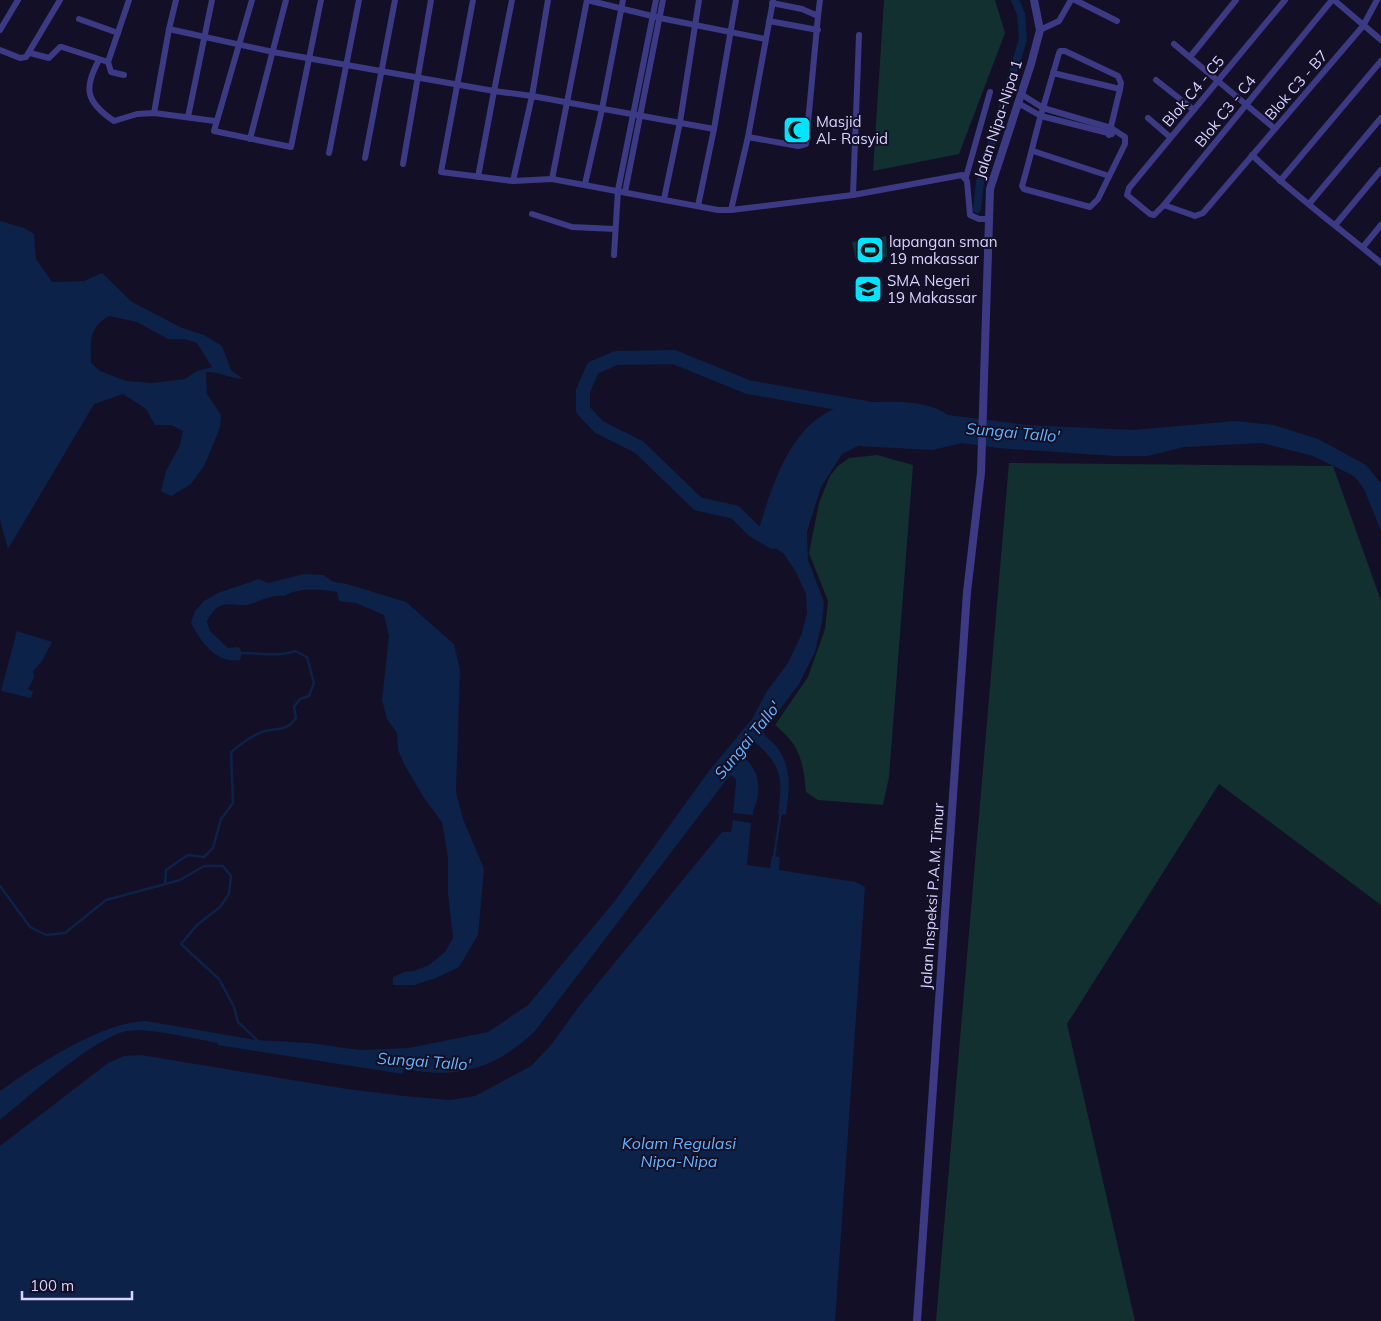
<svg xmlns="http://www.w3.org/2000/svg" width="1381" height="1321" viewBox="0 0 1381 1321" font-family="Mulish,sans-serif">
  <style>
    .green { fill: #12302f }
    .water { fill: #0c2248; fill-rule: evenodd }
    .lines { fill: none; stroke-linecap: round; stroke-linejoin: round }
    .stream { stroke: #0c2248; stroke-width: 2.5 }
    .canal { stroke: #0c2248; stroke-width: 8 }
    .river { stroke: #0c2248; stroke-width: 14 }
    .minor { stroke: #3d3a85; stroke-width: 6 }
    .tertiary { stroke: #3d3a85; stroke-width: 8 }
    .labels { text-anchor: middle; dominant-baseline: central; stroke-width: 4; stroke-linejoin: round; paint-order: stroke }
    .street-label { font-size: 15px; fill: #d9d4ff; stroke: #130f26 }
    .poi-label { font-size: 15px; fill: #d9d4ff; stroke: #130f26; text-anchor: start }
    .water-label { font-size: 16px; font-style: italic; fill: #62b6ff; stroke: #130f26 }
  </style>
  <rect width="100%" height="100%" fill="#130f26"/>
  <!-- green -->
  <g class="green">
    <polygon points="884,0 995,0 1005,33 959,154 873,171"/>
    <polygon points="886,236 887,257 856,260 852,242"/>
    <path d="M 877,455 L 913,465 L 889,777 L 883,805 L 818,800 L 806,792 C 803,761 800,745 775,725 L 808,677 L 825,629 L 828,601 L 809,553 L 819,503 L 830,476 L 838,466 L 849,458 Z"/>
    <polygon points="1009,463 1333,466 1381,601 1381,905 1219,784 1067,1024 1135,1321 936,1321"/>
  </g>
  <!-- water -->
  <g class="water">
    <path d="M 0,221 L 24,228 L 34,234 L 36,259 L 52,282 L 84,281 L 102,273 L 132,302 L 182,328 L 204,335 L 222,346 L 231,370 L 243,379 C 230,378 216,371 206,372 L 207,394 L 221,415 L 220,428 L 204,466 L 191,484 L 171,496 L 161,491 L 166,471 L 180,445 L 183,431 L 171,425 L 155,425 L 146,409 L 123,394 L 94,404 L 8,549 L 0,520 ZM 109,316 L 137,322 L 168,339 L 184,339 L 197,343 L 212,367 L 197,371 L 185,379 L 152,383 L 126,381 L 100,371 L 91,363 C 91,341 88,328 109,316 Z"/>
    <path d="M 853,402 C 883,403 923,397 948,415 L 1027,425 L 1133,430 L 1235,421 L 1274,425 L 1318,439 L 1366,465 L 1381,483 L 1381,531 L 1364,489 L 1354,476 L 1313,456 L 1262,443 L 1184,447 L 1148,456 L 1115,456 L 997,448 L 962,443 L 933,450 L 858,446 L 842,454 L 821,487 L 807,532 L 808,560 L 824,602 L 822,622 L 815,652 L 799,684 L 763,732 C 766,738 772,741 776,746 C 793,768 789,790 786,815 L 778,813 C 783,779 782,766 755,742 L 744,757 C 757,770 761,782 757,800 C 756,805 753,809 753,815 L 733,813 L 736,783 L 736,779 L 730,775 L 535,1031 C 495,1069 459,1079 404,1069 L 403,1074 L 218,1045 L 218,1043 C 194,1039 149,1027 127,1031 C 95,1037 27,1098 0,1120 L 0,1091 C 37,1065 101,1022 146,1021 L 256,1040 L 309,1043 L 360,1050 L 409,1048 L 488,1032 L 528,1005 L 614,902 L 709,771 L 752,719 L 767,691 L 788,663 L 802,633 L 807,613 L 806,594 L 796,572 L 784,554 L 757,535 C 770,493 786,434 828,412 C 835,408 845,406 853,402 Z"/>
    <path d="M 304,574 L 323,575 L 334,582 L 347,584 L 406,602 L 454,644 L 460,670 L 456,792 L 463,819 L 484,869 L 478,935 L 459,967 L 436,978 L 414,985 L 393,985 L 393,977 L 404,972 L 414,971 L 429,965 L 445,952 L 453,938 L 448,893 L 448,858 L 442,822 L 424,798 L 404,764 L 398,750 L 397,733 L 387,719 L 382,700 L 389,636 L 384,615 L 356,603 L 339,601 L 337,592 C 319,589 300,587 284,596 C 270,594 260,602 247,605 C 239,606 230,603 223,605 C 215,607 211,614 207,621 L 210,631 L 228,648 L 239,647 L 242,653 L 240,660 C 216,664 201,642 191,623 L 195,611 L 204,601 L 218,593 L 259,579 L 268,583 Z"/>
    <polygon points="17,631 52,642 42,661 33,671 34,678 28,689 33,692 31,698 1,691"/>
    <polygon points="733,820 751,823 747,865 770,868 772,856 780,857 779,870 856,882 865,887 835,1321 0,1321 0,1146 108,1063 124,1056 141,1055 347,1089 404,1096 450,1100 475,1096 531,1066 551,1045 580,1005 722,832 731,832"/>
  </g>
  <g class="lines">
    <!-- stream -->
    <g class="stream">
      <polyline points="774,857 781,811"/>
      <path d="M 165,884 L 166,870 L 188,855 L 204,857 L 213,848 L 221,819 L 233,803 L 231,752 C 240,745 253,734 265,731 C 278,728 287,731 296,718 L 294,707 L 300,699 L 309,696 L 314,683 L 307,657 L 295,651 C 279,657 260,653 242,653"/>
      <polyline points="0,886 30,927 46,935 65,933 106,900 180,880 204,866 223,866 231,876 229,894 220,907 197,925 181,944 219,979 234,1007 238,1022 259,1042"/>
    </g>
    <!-- canal -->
    <polyline class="canal" points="977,209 980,182 1023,39 1021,14 1015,0"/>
    <!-- river -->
    <polyline class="river" points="773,542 753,530 735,512 698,504 639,447 599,427 583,410 583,391 593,368 616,358 674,357 748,387 866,408"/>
    <!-- minor -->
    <g class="minor">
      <polyline points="176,0 169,29 273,52 494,91 478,177"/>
      <polyline points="252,0 214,131 291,147 321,0"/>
      <polyline points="473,0 441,172 513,181"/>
      <polyline points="512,0 494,91 532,96 548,0"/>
      <polyline points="587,0 660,18 765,39"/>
      <polyline points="1075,0 1117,21"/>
      <polyline points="1285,0 1129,188 1127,195 1150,214 1154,215 1164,205 1332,0"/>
      <polyline points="1334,0 1381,40"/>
      <polyline points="818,16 820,0"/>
      <polyline points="79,19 118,33"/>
      <polyline points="769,21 818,30"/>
      <polyline points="0,30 18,0"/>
      <polyline points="1040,30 1059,21 1071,0"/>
      <polyline points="1174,44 1274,128"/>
      <polyline points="0,50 20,58 26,57 60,0"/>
      <polyline points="30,53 49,58 60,47 62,47 108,62 129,0"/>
      <polyline points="1190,57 1236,0"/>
      <path d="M 99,60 C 83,89 86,102 114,121 L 137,114 L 154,113 L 215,121"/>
      <polyline points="108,62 111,72 124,75"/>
      <polyline points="1053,73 1120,89 1109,135"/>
      <polyline points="1156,80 1194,110"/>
      <path d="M 1021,94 L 1043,108 L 1111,128 L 1125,137 L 1125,144 L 1098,199 L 1090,207 L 1024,189 L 1022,186 C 1030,160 1035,134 1043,108 L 1059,53 L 1060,51 L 1065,51 L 1118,76 L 1121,83 L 1120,89"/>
      <polyline points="1018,103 1041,116 1112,134"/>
      <polyline points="154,113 169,29"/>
      <polyline points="188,117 212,0"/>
      <polyline points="1148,118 1170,137"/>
      <polyline points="714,129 532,96 513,181 552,179 718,210 731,210 853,195 962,175 967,181 970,215 979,219 987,219"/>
      <polyline points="748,137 798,146 806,144 818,16 802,9 772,3"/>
      <polyline points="250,139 286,0"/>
      <polyline points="1033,151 1109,176"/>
      <polyline points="329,153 359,0"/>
      <path d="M 1252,155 C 1293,194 1338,227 1381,263"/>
      <polyline points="365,158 395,0"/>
      <polyline points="403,164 431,0"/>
      <polyline points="966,177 990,92"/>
      <polyline points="552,179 587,0"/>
      <polyline points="1280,181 1381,61"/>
      <polyline points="585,184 602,109 623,0"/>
      <polyline points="625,192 663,0"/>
      <polyline points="853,195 859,35"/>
      <polyline points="664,199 680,122 699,0"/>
      <polyline points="1309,204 1381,118"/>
      <polyline points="1164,205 1195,216 1203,213 1363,26 1377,0"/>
      <polyline points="698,206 714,129 736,0"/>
      <polyline points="731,210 748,137 773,1"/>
      <polyline points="532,214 572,227 615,229"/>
      <polyline points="1336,224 1381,170"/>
      <polyline points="1363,247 1381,225"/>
      <polyline points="614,255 618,190 656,0"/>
    </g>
    <!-- tertiary -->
    <polyline class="tertiary" points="917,1321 967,592 981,473 990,189 1031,64 1040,30 1034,0"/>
  </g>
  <!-- icons -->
  <defs>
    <symbol id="mosque-square" viewBox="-11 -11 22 22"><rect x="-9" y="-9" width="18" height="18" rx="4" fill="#00e5ff" stroke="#130f26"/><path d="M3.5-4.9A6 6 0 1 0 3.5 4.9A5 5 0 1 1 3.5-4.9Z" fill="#111"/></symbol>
    <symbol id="stadium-square" viewBox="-11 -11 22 22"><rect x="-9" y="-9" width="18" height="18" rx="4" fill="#00e5ff" stroke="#130f26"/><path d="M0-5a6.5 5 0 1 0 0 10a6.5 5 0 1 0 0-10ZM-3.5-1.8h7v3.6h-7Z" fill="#111"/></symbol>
    <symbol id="school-square" viewBox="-11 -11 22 22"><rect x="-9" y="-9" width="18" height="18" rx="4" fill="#00e5ff" stroke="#130f26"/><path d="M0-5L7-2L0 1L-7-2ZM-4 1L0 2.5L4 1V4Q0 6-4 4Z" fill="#111"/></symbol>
  </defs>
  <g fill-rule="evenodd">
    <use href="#mosque-square" x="781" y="114" width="32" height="32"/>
    <use href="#stadium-square" x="854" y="234" width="32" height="32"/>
    <use href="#school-square" x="852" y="273" width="32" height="32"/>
  </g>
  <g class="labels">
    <!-- street labels -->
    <g class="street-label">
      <text transform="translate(1296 85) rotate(-49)">Blok C3 - B7</text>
      <text transform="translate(1193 91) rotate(-50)">Blok C4 - C5</text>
      <text transform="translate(1225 111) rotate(-51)">Blok C3 - C4</text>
      <text transform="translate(998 119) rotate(-72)">Jalan Nipa-Nipa 1</text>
      <text transform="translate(932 896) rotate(-86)">Jalan Inspeksi P.A.M. Timur</text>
    </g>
    <!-- poi labels -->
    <g class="poi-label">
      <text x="816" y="121">Masjid<tspan x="816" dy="17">Al- Rasyid</tspan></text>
      <text x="889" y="241">lapangan sman<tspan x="889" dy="17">19 makassar</tspan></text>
      <text x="887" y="280">SMA Negeri<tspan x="887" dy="17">19 Makassar</tspan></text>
    </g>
    <!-- water labels -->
    <g class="water-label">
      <text transform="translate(1013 432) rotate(5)">Sungai Tallo'</text>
      <text transform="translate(747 740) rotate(-51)">Sungai Tallo'</text>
      <text transform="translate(424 1061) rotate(4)">Sungai Tallo'</text>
      <text x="679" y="1143">Kolam Regulasi<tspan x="679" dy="18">Nipa-Nipa</tspan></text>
    </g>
  </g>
  <!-- scale -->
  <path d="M22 1291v8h110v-8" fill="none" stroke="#d9d4ff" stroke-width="2.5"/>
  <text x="30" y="1291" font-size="15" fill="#d9d4ff" stroke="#130f26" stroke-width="4" paint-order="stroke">100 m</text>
</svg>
